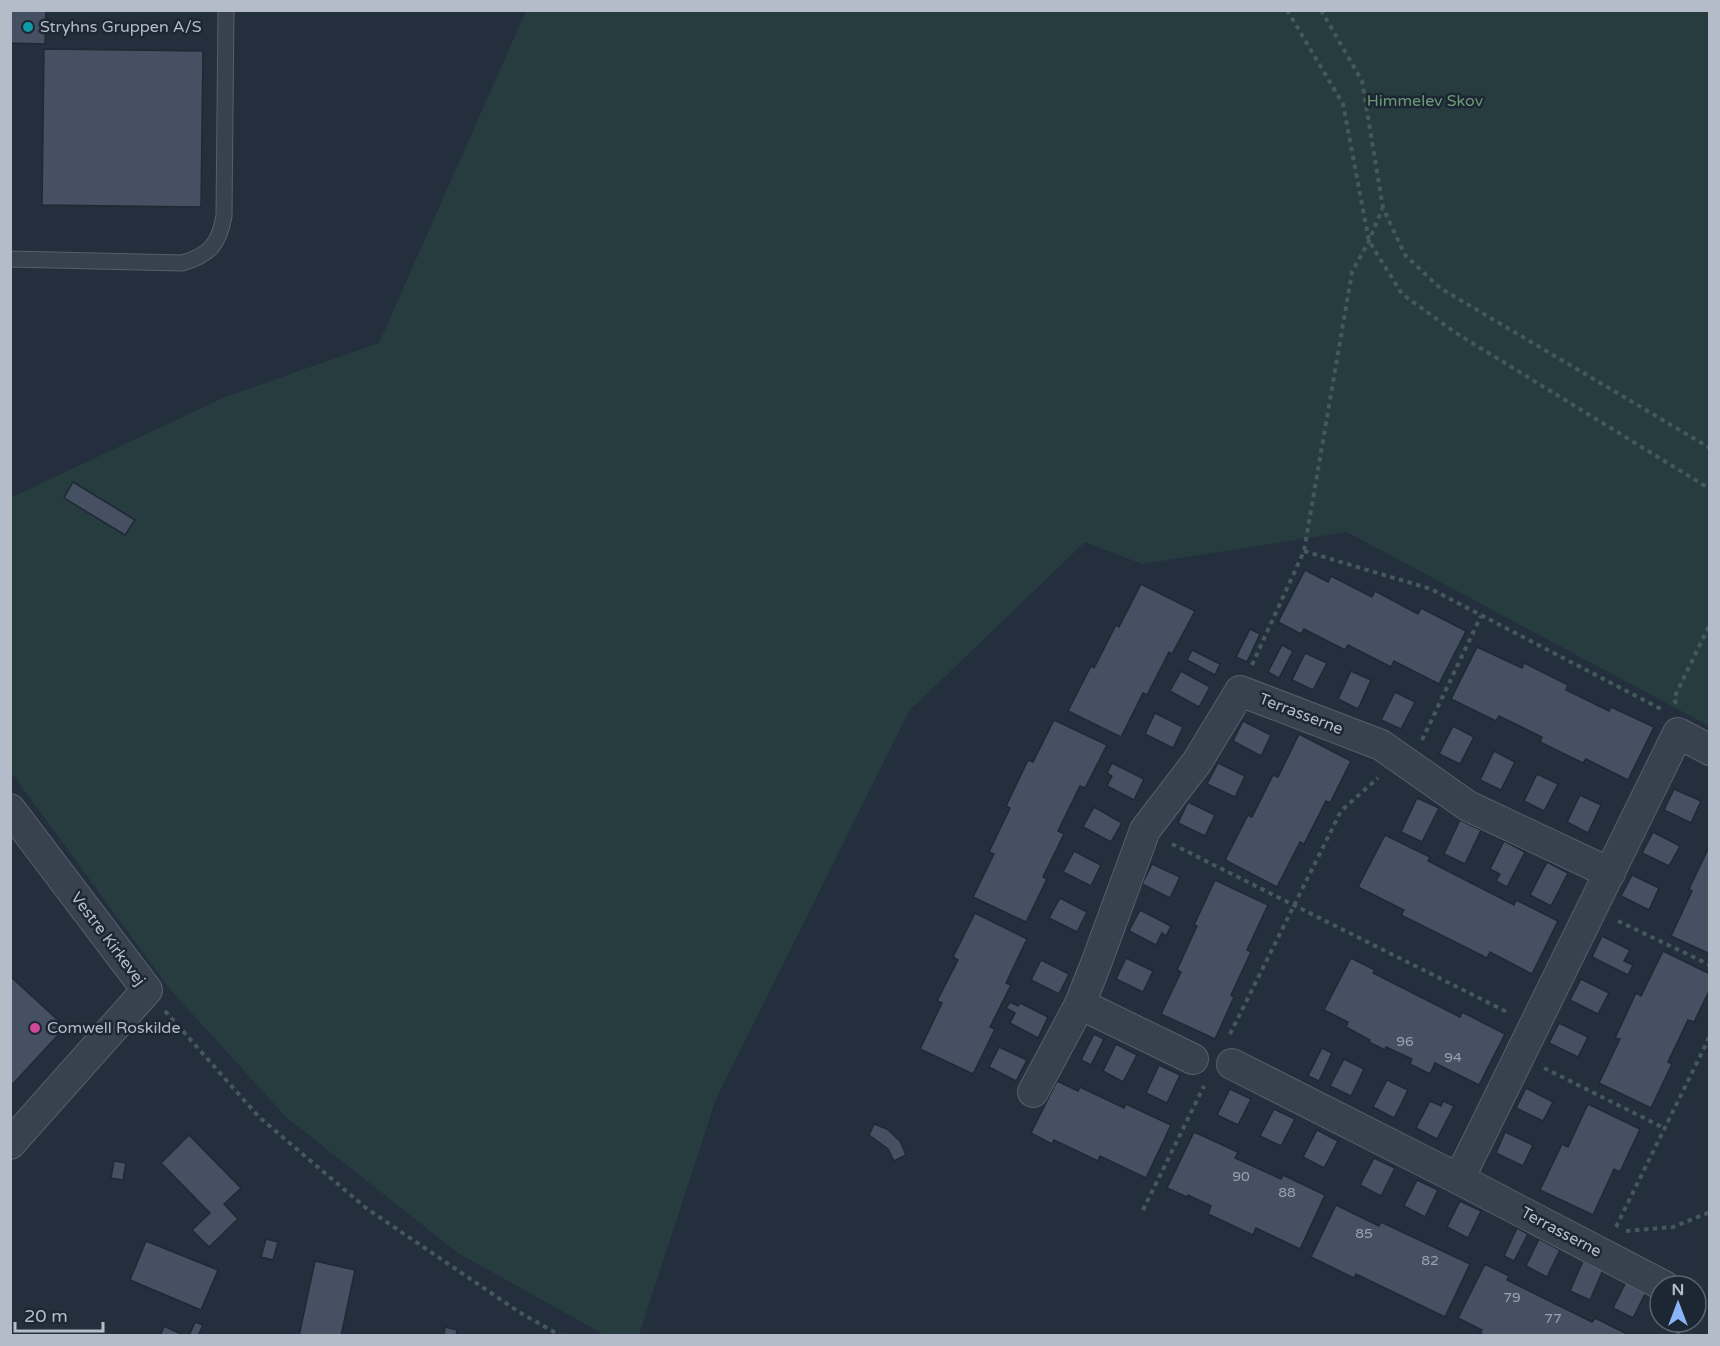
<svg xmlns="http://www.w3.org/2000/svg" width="1720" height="1346" viewBox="0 0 1720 1346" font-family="'Varela Round',sans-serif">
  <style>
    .green { fill: #263c3f }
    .building { fill: #455162; stroke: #1f2835; stroke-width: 1.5 }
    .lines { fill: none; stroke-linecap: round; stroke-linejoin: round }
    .service-casing { stroke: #565f6c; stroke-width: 17 }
    .minor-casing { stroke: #565f6c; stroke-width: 32 }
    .path { stroke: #44595c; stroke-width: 4; stroke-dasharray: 4.5 4.5; stroke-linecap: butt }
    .service { stroke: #38414e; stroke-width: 15 }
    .minor { stroke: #38414e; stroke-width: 30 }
    .culture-dot { fill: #0f9aa8; stroke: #1d2633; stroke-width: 2 }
    .hotel-dot { fill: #d1479c; stroke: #1d2633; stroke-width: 2 }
    .labels { text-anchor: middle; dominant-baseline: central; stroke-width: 5; stroke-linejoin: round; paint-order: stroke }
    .number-label { font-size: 14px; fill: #98a1af }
    .poi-label { font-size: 16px; fill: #b4bcc9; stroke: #1d2633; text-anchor: start }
    .park-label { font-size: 16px; fill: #6b9a76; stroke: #1d2633 }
    .street-label { font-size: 16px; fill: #b4bcc9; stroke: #1d2633 }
  </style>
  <rect width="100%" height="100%" fill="#242f3e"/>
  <!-- green -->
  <polygon class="green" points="526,11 1709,11 1709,726 1347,532 1142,564 1085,542 909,711 716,1099 639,1335 605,1335 458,1253 286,1117 169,988 11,772 10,498 225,397 379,343"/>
  <!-- building -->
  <g class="building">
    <polygon points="10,10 46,10 45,44 10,43"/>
    <polygon points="44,49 203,51 201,207 42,205"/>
    <polygon points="73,482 135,520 125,535 64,498"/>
    <polygon points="1305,570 1328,582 1331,576 1372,597 1375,591 1418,614 1421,608 1466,631 1439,684 1394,661 1391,667 1348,645 1345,650 1304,629 1301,634 1278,622"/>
    <polygon points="1141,584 1195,611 1172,654 1169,652 1147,695 1143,693 1121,737 1068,711 1091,666 1094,668 1116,625 1119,627"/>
    <polygon points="1250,629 1260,634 1247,662 1236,657"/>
    <polygon points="1282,645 1293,651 1279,678 1268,672"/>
    <polygon points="1477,647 1522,668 1524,663 1568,685 1566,690 1609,711 1611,707 1654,727 1628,780 1586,759 1583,763 1540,742 1542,737 1499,716 1496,721 1451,699"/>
    <polygon points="1192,650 1220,664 1215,675 1187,660"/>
    <polygon points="1305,653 1327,663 1313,690 1292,680"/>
    <polygon points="1181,671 1210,687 1199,707 1170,691"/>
    <polygon points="1351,671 1371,680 1358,709 1338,699"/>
    <polygon points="1395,692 1415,702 1401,729 1381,720"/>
    <polygon points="1155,713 1183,727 1173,748 1145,734"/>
    <polygon points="1054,720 1107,745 1085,788 1080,786 1058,831 1064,834 1043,877 1047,879 1026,922 973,897 994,854 989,852 1010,808 1006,806 1028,760 1033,762"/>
    <polygon points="1243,721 1271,735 1261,756 1233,741"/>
    <polygon points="1453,726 1474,737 1460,764 1439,754"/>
    <polygon points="1299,734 1351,761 1330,803 1326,801 1304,844 1300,842 1277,887 1225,860 1248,815 1252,817 1273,775 1278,777"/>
    <polygon points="1494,751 1515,762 1501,790 1480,780"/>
    <polygon points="1112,763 1144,779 1134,800 1107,786 1112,776 1107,773"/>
    <polygon points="1218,763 1245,776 1235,797 1207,784"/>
    <polygon points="1537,774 1558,784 1544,811 1524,801"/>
    <polygon points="1674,789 1701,801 1691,823 1664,810"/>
    <polygon points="1580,795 1601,805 1588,833 1567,822"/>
    <polygon points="1417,798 1439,808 1422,842 1401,832"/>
    <polygon points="1188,802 1215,815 1205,836 1178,823"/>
    <polygon points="1094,807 1122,823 1111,842 1083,827"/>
    <polygon points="1460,820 1481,830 1465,864 1444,854"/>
    <polygon points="1653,832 1680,846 1669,866 1642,853"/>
    <polygon points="1385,835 1430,857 1428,861 1514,905 1516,900 1558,921 1532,974 1490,952 1487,958 1401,915 1404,910 1358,887"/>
    <polygon points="1504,841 1525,852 1507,887 1496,881 1500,874 1490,869"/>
    <polygon points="1710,845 1710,954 1671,936 1692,891 1689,889"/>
    <polygon points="1074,851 1101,865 1091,886 1063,872"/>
    <polygon points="1547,862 1568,873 1551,906 1530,895"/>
    <polygon points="1152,864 1180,877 1170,898 1142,884"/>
    <polygon points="1632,875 1659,888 1649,910 1621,896"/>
    <polygon points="1215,880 1268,905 1247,950 1251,952 1231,995 1234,997 1215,1039 1161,1014 1181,972 1177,970 1197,926 1194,925"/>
    <polygon points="1060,898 1087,912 1077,932 1049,918"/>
    <polygon points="1140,910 1171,926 1166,936 1162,933 1156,945 1129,931"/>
    <polygon points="975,913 1027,939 1006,983 1011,985 990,1027 995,1029 973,1074 920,1049 942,1003 937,1001 958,960 953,957"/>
    <polygon points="1602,936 1630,950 1624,961 1633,965 1628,975 1592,957"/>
    <polygon points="1663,951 1710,974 1710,989 1694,1022 1688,1020 1668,1062 1672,1064 1651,1108 1599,1083 1620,1039 1615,1038 1636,993 1641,996"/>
    <polygon points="1126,958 1153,971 1143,992 1116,979"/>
    <polygon points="1351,958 1375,970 1373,973 1460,1017 1462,1012 1505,1034 1479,1085 1435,1063 1430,1074 1410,1064 1412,1059 1386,1047 1385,1050 1369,1042 1370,1040 1346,1027 1348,1022 1324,1010"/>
    <polygon points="1041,960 1069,974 1059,994 1031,980"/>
    <polygon points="10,976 60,1022 59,1034 10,1087"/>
    <polygon points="1581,979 1609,993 1598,1014 1570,1000"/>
    <polygon points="1010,1002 1018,1006 1020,1003 1048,1017 1038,1038 1010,1023 1015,1013 1006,1008"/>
    <polygon points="1559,1023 1588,1037 1578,1057 1549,1043"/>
    <polygon points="1094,1034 1104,1039 1091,1065 1081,1060"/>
    <polygon points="1116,1044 1137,1055 1123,1082 1103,1071"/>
    <polygon points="999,1047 1027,1060 1016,1081 989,1067"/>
    <polygon points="1322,1048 1332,1053 1319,1081 1308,1076"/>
    <polygon points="1344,1059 1364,1069 1351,1096 1330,1086"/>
    <polygon points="1159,1065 1180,1075 1167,1103 1146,1093"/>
    <polygon points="1387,1080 1408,1090 1394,1118 1373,1107"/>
    <polygon points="1057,1081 1078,1091 1080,1087 1124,1108 1126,1104 1171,1125 1146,1178 1100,1156 1098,1161 1054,1140 1052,1144 1031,1133"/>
    <polygon points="1526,1088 1553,1102 1543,1121 1516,1108"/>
    <polygon points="1230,1089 1251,1099 1238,1125 1217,1115"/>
    <polygon points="1430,1101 1441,1106 1443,1101 1454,1106 1437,1139 1416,1128"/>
    <polygon points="1588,1104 1640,1129 1620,1172 1614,1169 1593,1215 1540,1190 1562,1144 1568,1147"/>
    <polygon points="1274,1109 1295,1119 1281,1146 1260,1136"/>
    <polygon points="874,1124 887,1129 900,1141 906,1155 894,1161 888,1149 869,1135"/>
    <polygon points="1317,1130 1338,1141 1324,1168 1303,1157"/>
    <polygon points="1194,1132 1238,1152 1235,1158 1281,1179 1283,1175 1325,1195 1300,1249 1256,1228 1253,1235 1208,1214 1211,1206 1188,1195 1187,1197 1167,1188"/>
    <polygon points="1505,1132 1533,1145 1523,1166 1496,1153"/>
    <polygon points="189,1135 241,1188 224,1204 238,1219 209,1247 192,1230 210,1213 161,1163"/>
    <polygon points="1374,1158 1395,1168 1381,1196 1360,1185"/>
    <polygon points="114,1161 126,1163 123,1180 111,1178"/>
    <polygon points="1417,1180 1438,1190 1425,1217 1404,1206"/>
    <polygon points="1460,1201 1481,1211 1468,1238 1447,1227"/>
    <polygon points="1336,1205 1379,1226 1381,1222 1470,1264 1445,1317 1356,1274 1354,1278 1311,1257"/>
    <polygon points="1517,1228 1528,1234 1514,1261 1504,1256"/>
    <polygon points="266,1239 278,1242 273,1260 261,1257"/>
    <polygon points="1539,1239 1560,1250 1547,1277 1526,1266"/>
    <polygon points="146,1241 218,1270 201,1310 130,1280"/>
    <polygon points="315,1261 355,1270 341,1336 299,1336"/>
    <polygon points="1583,1261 1603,1270 1590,1300 1570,1291"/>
    <polygon points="1485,1264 1509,1276 1507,1280 1592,1322 1595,1318 1631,1336 1486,1336 1480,1333 1482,1330 1458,1318"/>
    <polygon points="1626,1282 1646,1292 1633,1318 1613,1308"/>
    <polygon points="195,1322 203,1325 198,1336 189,1336"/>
    <polygon points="164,1326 185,1336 160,1336"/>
    <polygon points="445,1327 457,1330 456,1336 444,1336"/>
  </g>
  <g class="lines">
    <defs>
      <path id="service" d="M 10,259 L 182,263 C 210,255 219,244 224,216 L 226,10"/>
      <g id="minor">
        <polyline points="10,809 147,990 10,1144"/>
        <polyline points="1080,1004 1193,1059"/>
        <polyline points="1232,1064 1459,1179 1664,1286"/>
        <polyline points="1033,1092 1080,1004 1097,961 1145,830 1197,762 1240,691 1381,745 1468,806 1610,873"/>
        <polyline points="1459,1179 1678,733 1710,750"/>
      </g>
    </defs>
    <!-- service casing -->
    <use href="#service" class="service-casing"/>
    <!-- minor casing -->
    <use href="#minor" class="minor-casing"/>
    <!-- path -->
    <g class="path">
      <polyline points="1287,10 1343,104 1369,241 1402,294 1456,333 1710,489"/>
      <polyline points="1321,10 1362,81 1383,208 1405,255 1440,288 1710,448"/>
      <polyline points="1304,551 1431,589 1661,709"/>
      <polyline points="1252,665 1304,551 1352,272 1369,241 1382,209"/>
      <polyline points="1676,704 1674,698 1710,624"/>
      <polyline points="1422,740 1481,616"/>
      <polyline points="1172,844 1509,1013"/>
      <polyline points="1618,921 1710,965"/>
      <polyline points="165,1011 259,1117 366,1208 519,1312 561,1336"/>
      <polyline points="1230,1034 1341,811 1378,778"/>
      <polyline points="1544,1068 1664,1128"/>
      <polyline points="1143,1210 1204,1086"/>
      <polyline points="1616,1227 1710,1036"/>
      <polyline points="1626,1231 1673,1227 1710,1212"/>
      <polyline points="1678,1336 1679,1322"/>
    </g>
    <!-- service -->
    <use href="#service" class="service"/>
    <!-- minor -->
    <use href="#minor" class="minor"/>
  </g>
  <!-- markers -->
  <circle class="culture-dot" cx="28" cy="27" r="6"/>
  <circle class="hotel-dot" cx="35" cy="1028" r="6"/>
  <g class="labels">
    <!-- number labels -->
    <g class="number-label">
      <text x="1405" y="1041">96</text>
      <text x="1453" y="1057">94</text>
      <text x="1241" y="1176">90</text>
      <text x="1287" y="1192">88</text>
      <text x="1364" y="1233">85</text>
      <text x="1430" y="1260">82</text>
      <text x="1512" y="1297">79</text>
      <text x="1553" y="1318">77</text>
    </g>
    <!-- poi labels -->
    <g class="poi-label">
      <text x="40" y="27">Stryhns Gruppen A/S</text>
      <text x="47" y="1028">Comwell Roskilde</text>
    </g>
    <!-- park labels -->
    <g class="park-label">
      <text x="1425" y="101">Himmelev Skov</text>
    </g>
    <!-- street labels -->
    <g class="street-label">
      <text transform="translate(1301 714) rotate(21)">Terrasserne</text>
      <text transform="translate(108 939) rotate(53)">Vestre Kirkevej</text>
      <text transform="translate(1561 1232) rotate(28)">Terrasserne</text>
    </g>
  </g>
  <!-- border -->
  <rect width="1720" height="1346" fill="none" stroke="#b4bcc9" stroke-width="24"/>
  <!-- north arrow -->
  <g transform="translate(1678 1304)"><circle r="28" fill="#1d2633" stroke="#59626f" stroke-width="1.5"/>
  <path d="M0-4.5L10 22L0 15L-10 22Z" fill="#8ab4f8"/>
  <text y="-9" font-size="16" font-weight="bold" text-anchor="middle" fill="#b4bcc9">N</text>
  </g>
  <!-- scale -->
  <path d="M15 1322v9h88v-9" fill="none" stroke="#b4bcc9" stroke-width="3"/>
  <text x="24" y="1322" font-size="18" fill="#b4bcc9" stroke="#1d2633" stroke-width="4.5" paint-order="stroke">20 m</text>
</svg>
